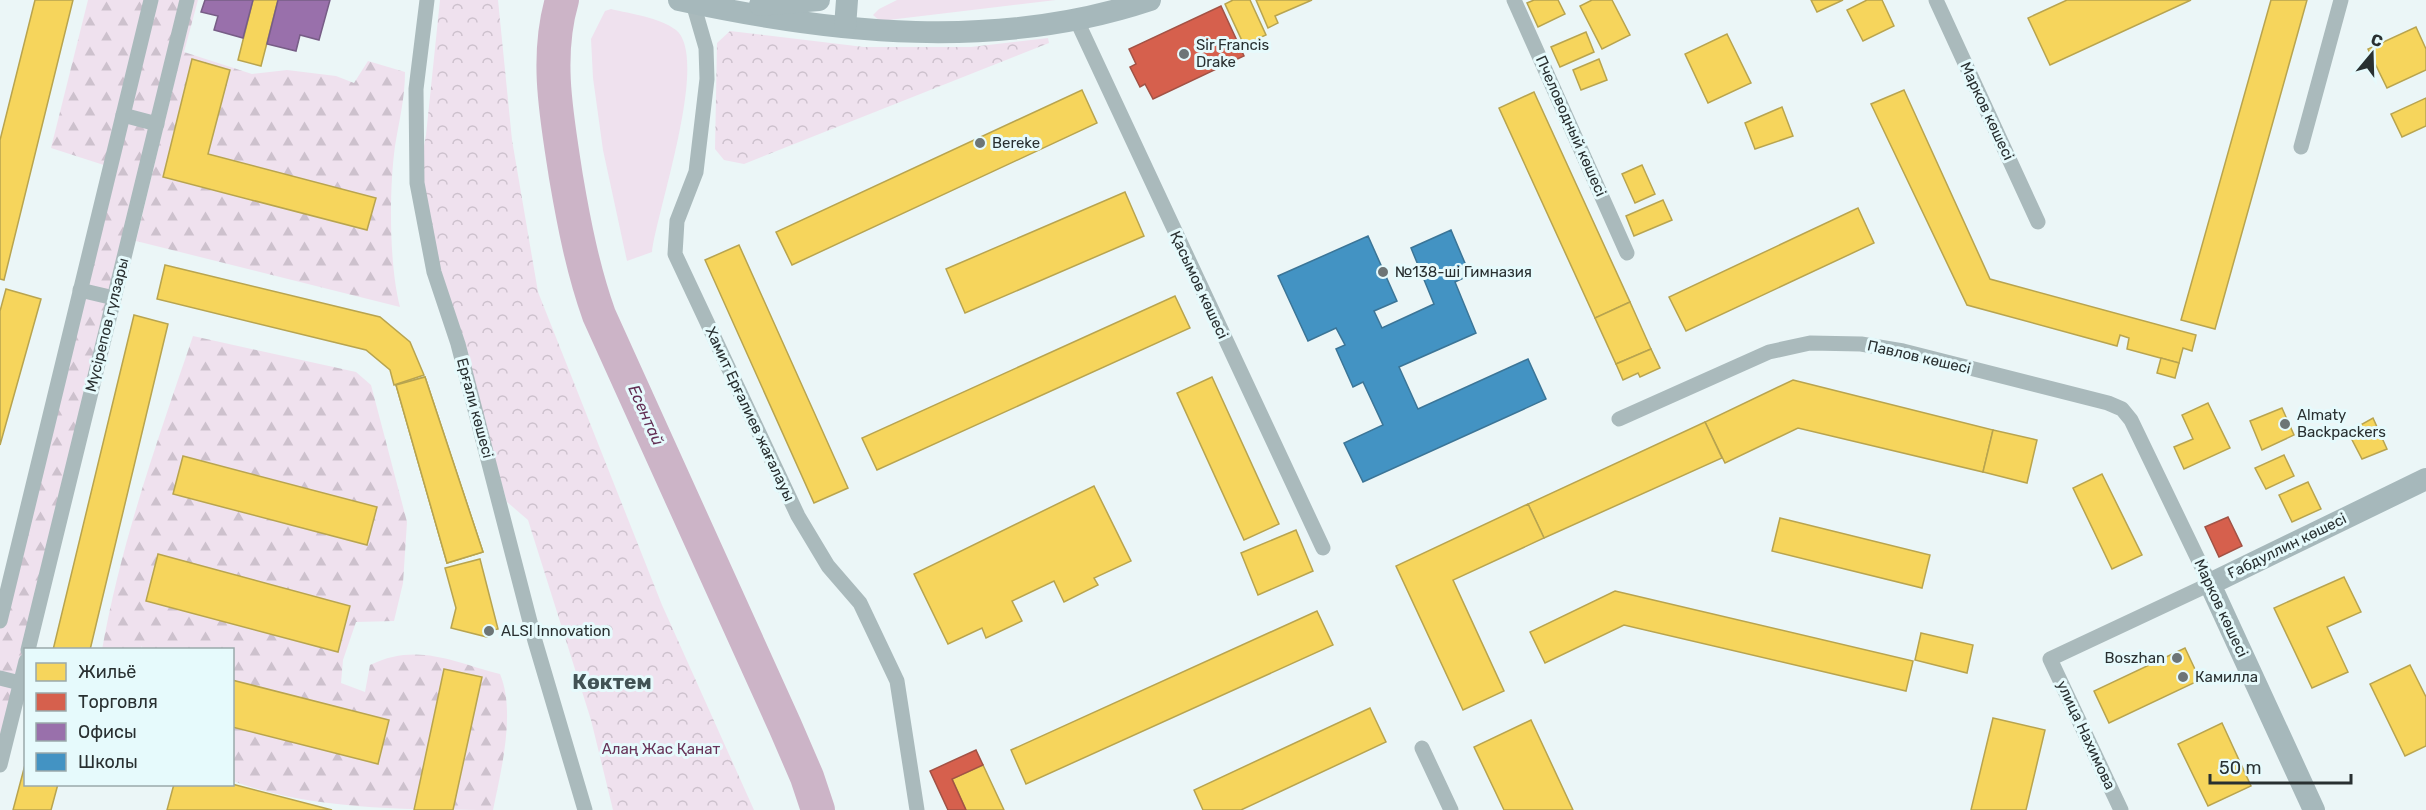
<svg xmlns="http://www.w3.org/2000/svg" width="2426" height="810" viewBox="0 0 2426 810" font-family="Rubik,sans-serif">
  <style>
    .green { fill: #efe1ee }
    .forest { fill: url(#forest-firs) }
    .park { fill: url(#park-crowns) }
    .homes { fill: #f6d55c; stroke: #b8a44f; stroke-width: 1.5 }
    .shops { fill: #d6604d; stroke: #a25245; stroke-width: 1.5 }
    .offices { fill: #9970ab; stroke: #775d86; stroke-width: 1.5 }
    .schools { fill: #4393c3; stroke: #3b7597; stroke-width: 1.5 }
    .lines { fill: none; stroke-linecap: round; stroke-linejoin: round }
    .river { stroke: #ccb4c7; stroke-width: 34 }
    .street { stroke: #aababc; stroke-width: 15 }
    .secondary { stroke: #a6b8bb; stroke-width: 22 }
    .poi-dot { fill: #6d7576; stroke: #e6fafc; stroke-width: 2 }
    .labels { text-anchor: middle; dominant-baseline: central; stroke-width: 6; stroke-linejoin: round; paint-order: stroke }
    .poi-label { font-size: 15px; fill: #293031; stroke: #e6fafc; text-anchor: start }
    .street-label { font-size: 15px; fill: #293031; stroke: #e6fafc }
    .park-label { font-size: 15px; fill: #663358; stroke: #e6fafc }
    .water-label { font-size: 16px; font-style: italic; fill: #633055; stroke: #e6fafc }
    .district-label { font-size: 21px; font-weight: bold; fill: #425355; stroke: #e6fafc }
  </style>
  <defs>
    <pattern id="forest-firs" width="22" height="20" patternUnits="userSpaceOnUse" patternTransform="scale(1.5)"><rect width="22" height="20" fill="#efe1ee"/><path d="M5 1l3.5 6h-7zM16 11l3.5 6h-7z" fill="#cdc1cd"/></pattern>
    <pattern id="park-crowns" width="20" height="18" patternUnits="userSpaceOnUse" patternTransform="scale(1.5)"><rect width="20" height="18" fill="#efe1ee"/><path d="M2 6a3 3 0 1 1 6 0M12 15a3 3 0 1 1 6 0" fill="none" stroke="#cdc1cd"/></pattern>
  </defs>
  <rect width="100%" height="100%" fill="#ebf6f7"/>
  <!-- green -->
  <g class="green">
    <polygon points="897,0 1056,0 880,21 873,15 879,9"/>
    <path d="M 611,9 C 631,14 659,17 676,30 C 710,58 657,210 652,252 L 627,261 L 603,150 L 593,78 L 591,39 L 605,11 Z"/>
  </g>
  <!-- forest -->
  <g class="forest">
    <polygon points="88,0 187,0 0,765 0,620 110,167 51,148"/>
    <path d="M 194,0 L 198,0 L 184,52 L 252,74 L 287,70 L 336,76 L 354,83 L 368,61 L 405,72 C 405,98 399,121 395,146 C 389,190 389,265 400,307 L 136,241 Z"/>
    <path d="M 193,336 L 356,372 L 371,385 L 407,522 L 403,583 L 394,621 L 356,622 L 343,660 L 341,683 L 365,692 L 370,665 C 417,642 453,662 500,674 C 516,712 501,771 493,810 C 410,810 309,810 233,781 L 232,650 L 144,650 L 141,646 L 141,649 L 102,650 C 121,542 158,439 193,336 Z"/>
  </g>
  <!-- park -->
  <g class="park">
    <polygon points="440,0 498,0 512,140 538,292 662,605 754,810 613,810 591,720 528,520 507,502 441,280 417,183 426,135"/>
    <polygon points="730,31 864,47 971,47 1048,38 1049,43 744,164 724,160 715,149 717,43"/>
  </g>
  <!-- homes -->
  <g class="homes">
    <polygon points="35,0 73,0 4,280 0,279 0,140"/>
    <polygon points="253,0 278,0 261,66 238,60"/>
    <polygon points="1233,0 1250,0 1266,35 1244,45 1225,4"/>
    <polygon points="1256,0 1312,0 1275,16 1278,23 1268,28"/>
    <polygon points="1534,0 1558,0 1565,14 1538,27 1527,3"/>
    <polygon points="1592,0 1612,0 1630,35 1602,49 1580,6"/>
    <polygon points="1811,0 1843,0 1817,12"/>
    <polygon points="1867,0 1882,0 1894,26 1863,41 1847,10"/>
    <polygon points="2067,0 2191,0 2050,65 2028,18"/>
    <polygon points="2271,0 2307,0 2215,329 2181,320"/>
    <polygon points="2416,27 2426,49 2426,70 2387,88 2368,49"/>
    <polygon points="1586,32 1594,52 1560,67 1551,47"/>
    <polygon points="1727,34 1751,83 1708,103 1685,54"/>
    <polygon points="192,59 230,70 208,154 376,198 367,230 163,177"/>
    <polygon points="1599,59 1607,80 1581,90 1573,70"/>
    <polygon points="1082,90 1097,123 792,265 776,232"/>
    <polygon points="1904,90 1990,279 2196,335 2192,351 2183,348 2179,363 2127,349 2129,338 2120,335 2117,346 1967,305 1871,104"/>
    <polygon points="1534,92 1630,302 1595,318 1499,108"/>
    <polygon points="2426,98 2426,126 2402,137 2391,114"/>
    <polygon points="1782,107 1793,136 1755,149 1745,123"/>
    <polygon points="1642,165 1655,194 1635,203 1622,174"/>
    <polygon points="1125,192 1144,236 965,313 946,269"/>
    <polygon points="1663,200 1672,220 1634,236 1626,216"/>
    <polygon points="1858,208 1874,243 1686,331 1669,297"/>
    <polygon points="739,245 848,488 814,503 705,260"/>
    <polygon points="165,265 380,317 410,342 424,375 394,385 390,370 366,350 157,299"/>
    <polygon points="6,289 41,299 0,445 0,311"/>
    <polygon points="1175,296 1190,328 877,470 862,438"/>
    <polygon points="1630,302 1651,349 1616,364 1595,318"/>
    <polygon points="134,315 168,324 90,650 53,650"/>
    <polygon points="1651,349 1660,368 1640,377 1638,373 1623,380 1616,364"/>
    <polygon points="2161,358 2179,363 2175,378 2157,373"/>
    <polygon points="425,377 483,552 447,563 396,385"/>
    <polygon points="425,377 483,552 447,563 396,385"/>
    <polygon points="1212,377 1279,524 1244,540 1177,393"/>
    <polygon points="1793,380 1993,430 1983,472 1798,428 1725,463 1705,422"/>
    <polygon points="2208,403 2230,448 2184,469 2174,447 2193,439 2182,415"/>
    <polygon points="2282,408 2294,435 2262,450 2250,421"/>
    <polygon points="2373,418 2387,449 2362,459 2348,432"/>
    <polygon points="1705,422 1722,458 1544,538 1528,504"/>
    <polygon points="1993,430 2037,440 2027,483 1983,472"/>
    <polygon points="2284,455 2294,476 2266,489 2255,468"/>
    <polygon points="183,456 377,507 367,545 173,494"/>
    <polygon points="2102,474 2142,555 2112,569 2073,488"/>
    <polygon points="2308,482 2321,509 2292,522 2279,495"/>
    <polygon points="1094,486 1131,561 1094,578 1098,585 1064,602 1054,581 1012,601 1022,621 986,638 982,628 948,644 914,574"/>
    <polygon points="1528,504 1544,538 1453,580 1504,691 1463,710 1396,566"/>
    <polygon points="1780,518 1930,555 1922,588 1772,551"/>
    <polygon points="1296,530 1313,571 1258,595 1241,553"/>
    <polygon points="158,554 350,606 338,652 146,601"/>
    <polygon points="480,559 498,629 489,631 487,637 451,628 456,608 445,568"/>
    <polygon points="2344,577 2361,612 2327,627 2348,672 2312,688 2274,608"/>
    <polygon points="1615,591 1913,661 1906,691 1624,625 1545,663 1530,632"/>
    <polygon points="1317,611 1333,645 1026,784 1011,750"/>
    <polygon points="1921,633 1973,645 1967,673 1915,660"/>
    <polygon points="2185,648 2200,680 2109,723 2094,691"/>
    <polygon points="2410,665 2426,697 2426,746 2405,756 2370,684"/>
    <polygon points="444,669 482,677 453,810 414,810"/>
    <polygon points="232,680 389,720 378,764 232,727"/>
    <polygon points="1370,708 1386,742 1241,810 1203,810 1194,790"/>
    <polygon points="1993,718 2045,730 2026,810 1971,810"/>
    <polygon points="1531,720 1573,810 1504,810 1474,747"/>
    <polygon points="2222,723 2251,786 2208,806 2178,744"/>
    <polygon points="26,761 26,784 58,784 51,810 13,810"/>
    <polygon points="983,765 1004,810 966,810 952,779"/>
    <polygon points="174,784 232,784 332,810 167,810"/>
  </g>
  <!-- shops -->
  <g class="shops">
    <polygon points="1221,6 1244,56 1153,99 1145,84 1140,87 1130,67 1136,64 1129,49"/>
    <polygon points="2228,517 2242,546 2219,557 2205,527"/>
    <polygon points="976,750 983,765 952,779 966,810 948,810 930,771"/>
  </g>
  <!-- offices -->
  <g class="offices">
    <polygon points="205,0 253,0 243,38 214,30 218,16 201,12"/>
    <polygon points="278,0 330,0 319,40 300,35 296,51 267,44"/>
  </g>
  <!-- schools -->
  <polygon class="schools" points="1451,230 1470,275 1455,282 1476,333 1399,367 1418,409 1528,359 1546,399 1363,482 1344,443 1383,425 1363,382 1353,387 1336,349 1345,345 1336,328 1308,341 1278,276 1368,236 1397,301 1374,311 1382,328 1434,304 1411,248"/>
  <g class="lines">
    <!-- river -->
    <path class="river" d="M 562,0 C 545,58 557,118 566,177 C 574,224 583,270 599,315 L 785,726 L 807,777 L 818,810"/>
    <!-- street -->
    <g class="street">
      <polyline points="427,0 416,89 417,183 434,272 458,344 535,641 585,810"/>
      <polyline points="692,0 706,48 707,79 696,172 677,221 675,254 798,516 828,566 860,603 897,681 917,810"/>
      <polyline points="1514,0 1627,253"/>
      <polyline points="1936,0 2038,222"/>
      <polyline points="1077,21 1323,548"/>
      <polyline points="123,115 157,124"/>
      <polyline points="2301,147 2341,0"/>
      <polyline points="80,290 114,298"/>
      <polyline points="1619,419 1769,352 1810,343 1861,344 1903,351 2108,403 2122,409 2131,420 2210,584 2050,659 2121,810"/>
      <polyline points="0,621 151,0"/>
      <polyline points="28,650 187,0"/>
      <polyline points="0,678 20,683"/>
      <polyline points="1422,748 1451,810"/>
      <polyline points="0,765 26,661"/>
    </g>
    <!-- secondary -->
    <g class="secondary">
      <path d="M 679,0 C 835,34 997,51 1150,0"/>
      <polyline points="760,5 819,0"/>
      <polyline points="845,27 847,0"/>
      <polyline points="2314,810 2210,584 2426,479"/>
    </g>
  </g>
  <!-- markers -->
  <g class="poi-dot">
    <circle cx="1184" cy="54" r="6"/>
    <circle cx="980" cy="143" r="6"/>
    <circle cx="1383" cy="272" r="6"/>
    <circle cx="2285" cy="424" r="6"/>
    <circle cx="489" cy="631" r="6"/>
    <circle cx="2177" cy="658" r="6"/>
    <circle cx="2183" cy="677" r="6"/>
  </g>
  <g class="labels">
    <!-- poi labels -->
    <g class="poi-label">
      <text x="1196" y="45">Sir Francis<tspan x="1196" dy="17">Drake</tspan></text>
      <text x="992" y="143">Bereke</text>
      <text x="1395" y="272">№138-ші Гимназия</text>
      <text x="2297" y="415">Almaty<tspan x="2297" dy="17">Backpackers</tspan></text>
      <text x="501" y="631">ALSI Innovation</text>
      <text x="2165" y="658" text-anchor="end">Boszhan</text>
      <text x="2195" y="677">Камилла</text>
    </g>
    <!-- street labels -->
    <g class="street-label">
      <text transform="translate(1987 111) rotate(65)">Марков көшесі</text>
      <text transform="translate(1571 126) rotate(66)">Пчеловодный көшесі</text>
      <text transform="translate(1199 285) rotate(65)">Қасымов көшесі</text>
      <text transform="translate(107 325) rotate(-76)">Мүсірепов гүлзары</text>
      <text transform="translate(1919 357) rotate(13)">Павлов көшесі</text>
      <text transform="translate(475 408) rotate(75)">Ерғали көшесі</text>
      <text transform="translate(750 414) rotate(65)">Хамит Ерғалиев жағалауы</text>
      <text transform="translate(2287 546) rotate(-26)">Ғабдуллин көшесі</text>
      <text transform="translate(2221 608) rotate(65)">Марков көшесі</text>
      <text transform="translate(2086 735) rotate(65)">улица Нахимова</text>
    </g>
    <!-- park labels -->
    <g class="park-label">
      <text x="661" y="749">Алаң Жас Қанат</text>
    </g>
    <!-- water labels -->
    <g class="water-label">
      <text transform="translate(646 415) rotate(66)">Есентай</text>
    </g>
    <!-- district labels -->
    <g class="district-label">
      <text x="612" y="681">Көктем</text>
    </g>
  </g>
  <!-- legend -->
  <rect x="24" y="648" width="210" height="138" fill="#e6fafc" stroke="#9aa9ab" stroke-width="1.5"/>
  <rect x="36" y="663" width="30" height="18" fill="#f6d55c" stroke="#9aa9ab" stroke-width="1.5"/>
  <text x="78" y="678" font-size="18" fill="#293031">Жильё</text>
  <rect x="36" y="693" width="30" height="18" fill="#d6604d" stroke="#9aa9ab" stroke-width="1.5"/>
  <text x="78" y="708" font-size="18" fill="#293031">Торговля</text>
  <rect x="36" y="723" width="30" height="18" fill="#9970ab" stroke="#9aa9ab" stroke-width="1.5"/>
  <text x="78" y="738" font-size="18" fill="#293031">Офисы</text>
  <rect x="36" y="753" width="30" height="18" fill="#4393c3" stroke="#9aa9ab" stroke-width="1.5"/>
  <text x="78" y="768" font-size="18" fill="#293031">Школы</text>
  <!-- north arrow -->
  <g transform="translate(2372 54) rotate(19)" stroke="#e6fafc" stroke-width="4.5" paint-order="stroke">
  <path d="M0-4.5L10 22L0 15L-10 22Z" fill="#293031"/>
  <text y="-9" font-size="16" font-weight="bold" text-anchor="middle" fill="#293031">С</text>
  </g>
  <!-- scale -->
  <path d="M2210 774v9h141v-9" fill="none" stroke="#293031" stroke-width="3"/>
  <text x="2219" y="774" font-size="18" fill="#293031" stroke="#e6fafc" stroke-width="4.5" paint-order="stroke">50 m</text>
</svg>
